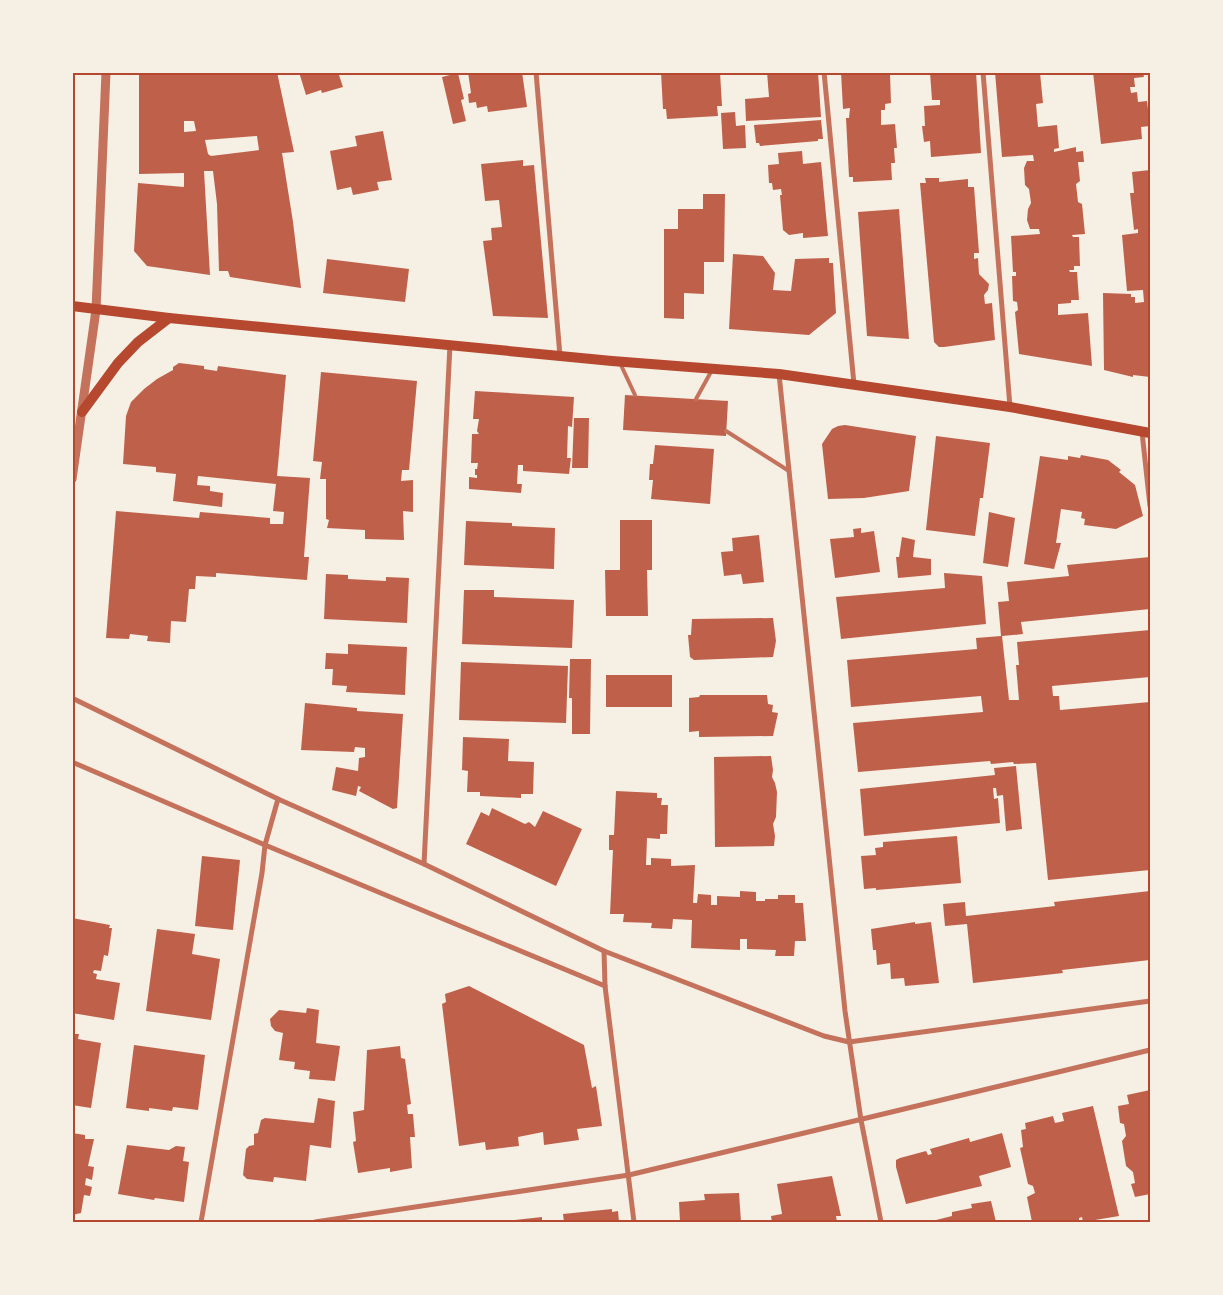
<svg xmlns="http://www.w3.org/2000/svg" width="1223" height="1295" viewBox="0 0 1223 1295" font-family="'Noto Sans',sans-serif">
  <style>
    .building { fill: #bf614a; fill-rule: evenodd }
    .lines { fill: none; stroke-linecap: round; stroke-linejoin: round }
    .service { stroke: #c5725c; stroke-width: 4 }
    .minor { stroke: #c5725c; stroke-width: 5 }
    .tertiary { stroke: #c5725c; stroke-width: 9 }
    .secondary { stroke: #b5482f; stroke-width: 10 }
    .neatline { fill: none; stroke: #b5482f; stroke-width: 2 }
  </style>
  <rect width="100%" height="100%" fill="#f6efe4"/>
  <!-- building -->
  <g class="building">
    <path d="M 139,72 L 277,72 L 294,152 L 282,153 L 293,222 L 301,288 L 230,277 L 228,271 L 219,271 L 217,204 L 213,171 L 204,171 L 210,275 L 147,266 L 134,251 L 138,183 L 184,187 L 184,173 L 139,174 ZM 184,121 L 194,121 L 196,131 L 184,132 ZM 257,136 L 259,150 L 211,156 L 208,154 L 205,140 Z"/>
    <polygon points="299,72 338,72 343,87 322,93 321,90 306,95"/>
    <polygon points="468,72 522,72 527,107 488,112 487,106 477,108 476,102 469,103 468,94 471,93"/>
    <polygon points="661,72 720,72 722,106 717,106 718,116 667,119 666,109 663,109"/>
    <polygon points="767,72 818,72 821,117 746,121 745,99 769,97"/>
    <polygon points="841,72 882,72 883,75 890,74 891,103 885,104 885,110 881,110 881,125 895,124 897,148 894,148 895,163 891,163 892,180 853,182 853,177 849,177 846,118 849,118 850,108 843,109"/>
    <polygon points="930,72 976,72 981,153 931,157 930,141 924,142 922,126 925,126 924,106 940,105 940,100 932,100"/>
    <polygon points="995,72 1040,73 1043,103 1036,104 1038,127 1057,125 1059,148 1054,149 1054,152 1076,147 1076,152 1083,151 1084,162 1078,162 1080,181 1076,184 1078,202 1082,204 1085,234 1072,235 1073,237 1079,237 1080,266 1074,266 1074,270 1069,270 1070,272 1077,272 1079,300 1071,300 1071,303 1058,304 1058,315 1088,313 1092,366 1019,354 1015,312 1018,310 1017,302 1013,301 1012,276 1016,276 1016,272 1013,272 1011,236 1040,234 1039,229 1030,229 1027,220 1028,209 1031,203 1029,189 1025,185 1024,168 1027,161 1034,161 1033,155 1002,157"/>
    <polygon points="1093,72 1143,72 1144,77 1134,78 1135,87 1130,87 1131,93 1137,92 1138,102 1147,101 1150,126 1141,127 1142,139 1101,144"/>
    <polygon points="458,73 464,99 461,100 466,121 453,124 442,77"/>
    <polygon points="735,112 736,126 745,125 746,148 723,149 721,113"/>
    <polygon points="821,120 823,139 818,139 818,141 760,146 759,143 756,143 754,125"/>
    <polygon points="383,131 392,180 377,182 379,190 353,195 351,187 337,190 330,151 357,146 355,136"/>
    <polygon points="802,151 803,164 821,162 828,236 803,238 803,233 789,235 783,230 780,195 782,195 781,189 773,190 772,183 769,183 768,165 779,164 778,153"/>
    <polygon points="523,160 523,166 534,165 548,318 493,316 483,241 492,240 491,228 502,227 499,200 485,201 481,164"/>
    <polygon points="1150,170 1150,377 1133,375 1133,377 1104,370 1103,293 1131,294 1131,297 1135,297 1135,303 1144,302 1143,290 1127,291 1122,235 1138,233 1138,229 1134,230 1130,193 1134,193 1132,172"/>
    <polygon points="925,178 939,178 939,182 968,179 968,187 974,187 979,253 974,253 974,259 978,258 979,274 989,284 988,290 984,295 985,304 992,303 995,340 944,347 939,347 934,342 920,183 926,183"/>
    <polygon points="703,194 725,194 724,262 704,262 704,294 684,293 684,319 664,318 664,229 678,229 678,209 703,209"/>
    <polygon points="899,209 909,339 867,336 858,212"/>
    <polygon points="733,254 763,256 775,273 773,290 791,291 795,259 829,258 829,263 833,263 836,313 809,335 729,329"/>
    <polygon points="327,259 409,269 405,302 323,293"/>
    <polygon points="179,363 204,366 204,369 217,371 218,366 286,375 277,476 310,478 304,557 309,557 307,580 216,573 216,577 196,576 195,589 189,589 186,622 171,621 170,643 147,641 148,636 130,634 129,639 106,638 116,511 199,518 200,512 270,518 270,524 283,524 284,512 273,511 276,484 198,476 197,485 210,486 210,491 223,493 222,507 173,501 176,474 156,472 156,467 123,464 126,416 131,402 144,389 157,379 173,370 173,367"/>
    <polygon points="321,372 417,381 409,470 402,470 401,481 413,480 413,512 403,511 404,540 365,539 365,530 327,528 329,520 326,519 326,479 320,479 322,462 313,461"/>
    <polygon points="475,391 574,397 572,427 568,426 567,458 571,458 569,474 523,471 523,465 518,465 517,484 522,484 521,493 469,489 469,477 477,478 477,475 475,475 475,469 477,469 478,463 471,463 472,434 479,434 477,431 479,419 473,419"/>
    <polygon points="625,395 728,401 726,436 623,430"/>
    <polygon points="574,418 589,418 588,468 572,468"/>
    <polygon points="845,425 916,436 909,491 864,498 828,499 822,444 832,429 838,426"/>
    <polygon points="936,436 990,443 983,498 980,498 975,536 926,530"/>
    <polygon points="655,445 714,449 710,504 651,499 653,480 649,480 650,464 653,464"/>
    <polygon points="1081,455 1108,460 1121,470 1119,472 1135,485 1143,516 1116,529 1084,525 1085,519 1081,518 1082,512 1061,509 1056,543 1061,543 1054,569 1024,564 1040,456 1068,460 1068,456 1080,458"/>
    <polygon points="989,512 1015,518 1008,567 983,563"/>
    <polygon points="620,520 652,520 652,570 647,570 648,616 606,616 605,570 620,570"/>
    <polygon points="466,521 512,523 512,526 555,528 554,569 464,565"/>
    <polygon points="861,528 861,533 874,531 880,572 835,578 830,539 854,537 853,529"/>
    <polygon points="759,535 764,582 743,584 741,574 724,576 721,552 733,551 732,538"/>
    <polygon points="902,537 915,540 913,557 931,559 931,575 898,578 896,557 899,557"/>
    <polygon points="1150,557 1150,609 1021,622 1023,634 1002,636 1009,700 1019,700 1016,665 1019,665 1017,642 1150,630 1150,677 1052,686 1053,696 1059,696 1060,710 1150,702 1150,870 1048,880 1036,763 1014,764 1013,762 991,764 990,761 858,772 853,723 983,712 981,696 851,707 847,660 977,649 976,638 1001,636 998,602 1009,601 1007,582 1069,576 1067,565"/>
    <polygon points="944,573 982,576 986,624 841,639 836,597 945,588"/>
    <polygon points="326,574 348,575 348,579 386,581 386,577 409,578 407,623 324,619"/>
    <polygon points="464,590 494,590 494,597 574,600 572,648 462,644"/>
    <polygon points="773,618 776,641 773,657 694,660 690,657 688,635 691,635 692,619"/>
    <polygon points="348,644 407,647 405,695 346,692 347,686 332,685 333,669 325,669 326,653 348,654"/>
    <polygon points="570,659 591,659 590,734 572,734 572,698 569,698"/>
    <polygon points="461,662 568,666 566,723 459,720"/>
    <rect x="606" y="675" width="66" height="32"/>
    <polygon points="700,695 767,695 768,704 773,705 772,712 778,713 773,736 699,737 699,731 689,732 689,698 699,697"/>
    <polygon points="305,703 357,708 357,711 403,714 397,808 393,809 359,791 361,787 358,786 356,796 332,790 336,767 358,771 359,758 365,757 365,748 355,747 354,752 301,750"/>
    <polygon points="463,737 509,739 508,761 534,762 533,794 521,794 521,798 480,796 480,792 467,792 468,771 462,770"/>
    <polygon points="771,756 773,770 772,777 775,783 777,792 776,817 773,824 775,836 774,846 715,847 714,757"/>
    <polygon points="1016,766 1022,829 1006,831 1003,795 997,796 996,788 993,788 994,799 998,798 1000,823 864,836 860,789 995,775 994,768"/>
    <polygon points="616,791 657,793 657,798 662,798 661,805 668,805 667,834 660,834 660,839 647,838 646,865 651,865 651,858 671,859 671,866 695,865 693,903 697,903 698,894 711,895 711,905 717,905 717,896 740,897 740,891 756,892 756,901 765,901 765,899 778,899 778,895 795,895 795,903 803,903 806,941 795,941 794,956 775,956 776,950 747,949 747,939 740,939 740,950 691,948 692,920 673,919 672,929 651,928 652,923 623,922 624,914 610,914 613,850 609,850 609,835 614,835"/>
    <polygon points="492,808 525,824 529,822 535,827 543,811 582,829 556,886 466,844 481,812 489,816"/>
    <polygon points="957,836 961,883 876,890 876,888 864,889 861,856 876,855 875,848 883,847 883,842"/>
    <polygon points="202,856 240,860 233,930 195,926"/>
    <polygon points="1150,891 1150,960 1062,970 1063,973 973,983 967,924 945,926 943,904 965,902 966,916 1055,906 1054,902"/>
    <polygon points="72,918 110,925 109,928 112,928 108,956 104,955 101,971 94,970 93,973 97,974 96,979 120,983 114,1020 72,1013"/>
    <polygon points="915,922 915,924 931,922 939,983 905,986 904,978 891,979 890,963 877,965 876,950 873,950 871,929"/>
    <polygon points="157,929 195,934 192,954 220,959 211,1020 146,1011"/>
    <polygon points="469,986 584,1045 592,1088 596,1086 602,1126 577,1129 579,1140 544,1145 543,1132 518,1137 519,1146 486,1150 485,1142 459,1146 442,1004 446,1002 445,994"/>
    <polygon points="307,1008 319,1010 316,1043 340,1046 335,1081 309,1079 310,1071 294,1069 295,1062 279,1060 283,1033 275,1031 271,1026 270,1019 279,1010 306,1013"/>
    <polygon points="72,1034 79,1034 78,1039 101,1043 91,1108 72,1105"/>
    <polygon points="134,1045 205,1055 198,1110 173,1107 172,1111 149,1108 149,1111 126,1108"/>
    <polygon points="400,1046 401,1058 405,1059 411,1104 407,1105 408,1114 413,1114 415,1137 410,1137 412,1168 390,1172 390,1168 358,1173 353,1142 356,1141 353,1112 364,1110 367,1050"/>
    <polygon points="1150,1090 1150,1194 1135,1197 1131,1184 1135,1183 1133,1172 1126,1166 1122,1141 1126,1136 1124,1124 1120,1123 1118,1106 1129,1104 1127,1095"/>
    <polygon points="318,1098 335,1101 331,1148 310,1145 306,1181 274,1177 273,1182 247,1179 243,1175 246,1149 249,1146 254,1145 254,1134 258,1133 261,1120 265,1118 314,1123"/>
    <polygon points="1093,1106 1119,1216 1083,1222 1082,1217 1079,1218 1079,1222 1032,1222 1027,1197 1035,1193 1033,1186 1028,1184 1020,1148 1023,1147 1021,1130 1026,1129 1025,1123 1053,1116 1055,1123 1064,1121 1062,1113"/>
    <polygon points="72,1133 85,1135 85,1139 94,1139 88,1166 94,1167 92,1180 86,1178 85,1185 92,1187 90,1196 84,1195 81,1213 72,1215"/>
    <polygon points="1002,1133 1011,1167 979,1176 982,1186 906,1204 896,1167 896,1160 900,1158 926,1151 928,1155 932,1154 930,1149 969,1138 970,1142"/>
    <polygon points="127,1145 169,1150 176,1146 185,1147 183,1161 189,1162 184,1202 155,1198 154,1200 118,1194"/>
    <polygon points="832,1176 841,1216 836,1216 837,1222 772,1222 771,1216 782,1214 777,1184"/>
    <polygon points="739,1193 741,1222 680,1222 679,1202 705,1200 704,1194"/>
    <polygon points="991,1201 996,1222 928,1222 952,1216 952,1212 972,1208 971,1204"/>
    <polygon points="612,1209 612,1212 618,1211 619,1222 564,1222 563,1214"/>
    <polygon points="542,1217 542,1222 506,1222 506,1221"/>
  </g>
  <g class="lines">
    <!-- service -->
    <g class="service">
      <polyline points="620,363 635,395"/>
      <polyline points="696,399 712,370"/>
      <polyline points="726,431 789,471"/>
    </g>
    <!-- minor -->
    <g class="minor">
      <polyline points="536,72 560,356"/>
      <polyline points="824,72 854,384"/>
      <polyline points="983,72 1010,407"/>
      <polyline points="779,374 845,1011 861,1120 881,1222"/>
      <polyline points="1142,432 1150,506"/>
      <polyline points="72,698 278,799 424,864 604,951 824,1036 849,1042 1150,1001"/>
      <polyline points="72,762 265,845 605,986"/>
      <polyline points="424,864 450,345"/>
      <polyline points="604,951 605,986 634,1222"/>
      <polyline points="201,1222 262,873 265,845 278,799"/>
      <polyline points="315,1222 629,1175 1150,1050"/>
    </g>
    <!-- tertiary -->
    <polyline class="tertiary" points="72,479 96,310 106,72"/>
    <!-- secondary -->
    <g class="secondary">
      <polyline points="72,306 169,318 612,361 779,374 1010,407 1150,433"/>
      <polyline points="82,412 118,363 138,342 169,318"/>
    </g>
  </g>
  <!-- border -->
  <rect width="1223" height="1295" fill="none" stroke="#f6efe4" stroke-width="148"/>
  <rect x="74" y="74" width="1075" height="1147" class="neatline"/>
</svg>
